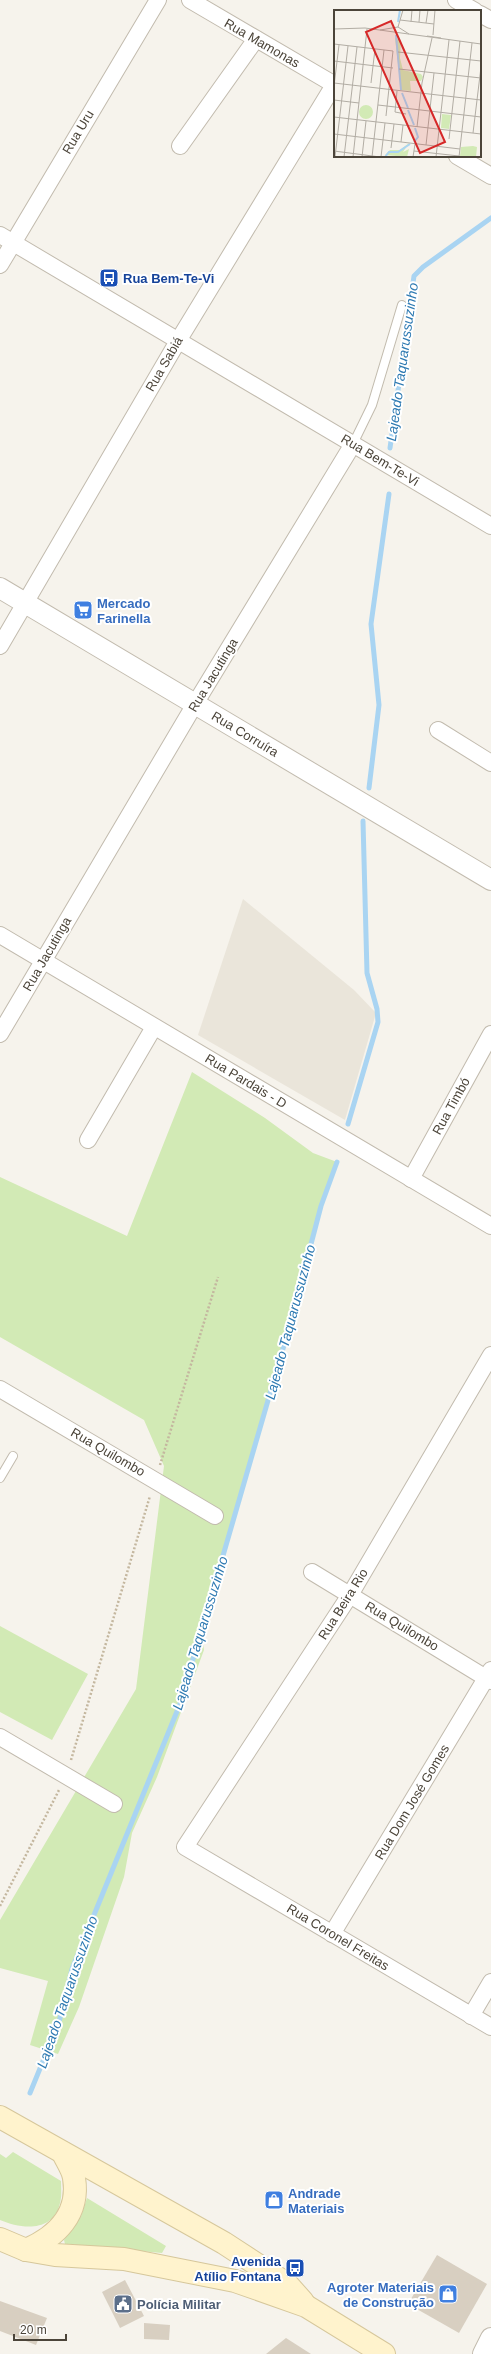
<svg xmlns="http://www.w3.org/2000/svg" width="491" height="2354" viewBox="0 0 491 2354" font-family="Arial,sans-serif">
  <style>
    .residential { fill: #eae5da }
    .green { fill: #d2eab5 }
    .lines { fill: none; stroke-linecap: round; stroke-linejoin: round }
    .stream { stroke: #a9d4f2; stroke-width: 5 }
    .building { fill: #d8cfc1 }
    .service-casing { stroke: #c2bbae; stroke-width: 10 }
    .minor-casing { stroke: #c2bbae; stroke-width: 18 }
    .tertiary-casing { stroke: #c2bbae; stroke-width: 22 }
    .secondary-casing { stroke: #d6c79b; stroke-width: 24 }
    .path { stroke: #c4b79f; stroke-width: 2.5; stroke-dasharray: 2 2; stroke-linecap: butt }
    .service { stroke: #fff; stroke-width: 8 }
    .minor { stroke: #fff; stroke-width: 16 }
    .tertiary { stroke: #fff; stroke-width: 20 }
    .secondary { stroke: #fff3cd; stroke-width: 22 }
    .labels { text-anchor: middle; dominant-baseline: central; stroke-width: 4; stroke-linejoin: round; paint-order: stroke }
    .street-label { font-size: 13px; fill: #4b4439; stroke: #fff }
    .transit-label { font-size: 13px; font-weight: bold; fill: #164399; stroke: #fff; text-anchor: start }
    .shop-label { font-size: 13px; font-weight: bold; fill: #366cbe; stroke: #fff; text-anchor: start }
    .service-label { font-size: 13px; font-weight: bold; fill: #4e5e75; stroke: #fff; text-anchor: start }
    .water-label { font-size: 14px; font-style: italic; fill: #2e7ab2; stroke: #fff }
    .inset-river { fill: none; stroke: #a9d4f2; stroke-width: 2 }
    .inset-road { fill: none; stroke: #b2ada4; stroke-width: 1 }
    .view { fill: #d62828; fill-opacity: 0.15; stroke: #d62828; stroke-width: 2 }
    .inset-edge { fill: none; stroke: #4b4439; stroke-width: 2 }
  </style>
  <rect width="100%" height="100%" fill="#f6f3ec"/>
  <!-- residential -->
  <polygon class="residential" points="243,899 354,990 376,1013 345,1120 198,1035"/>
  <!-- green -->
  <g class="green">
    <polygon points="192,1072 265,1118 313,1153 337,1162 321,1206 289,1328 201,1630 204,1650 157,1777 132,1833 124,1877 79,2007 58,2054 30,2045 48,1981 0,1968 0,1920 136,1689 164,1466 144,1420 0,1337 0,1177 127,1236"/>
    <polygon points="0,1626 88,1674 52,1740 0,1712"/>
    <path d="M 13,2152 L 61,2181 C 61,2189 62,2196 60,2203 C 53,2233 21,2229 0,2220 L 0,2154 L 6,2158 Z"/>
    <polygon points="87,2198 166,2246 162,2253 65,2244 64,2240 81,2216"/>
  </g>
  <g class="lines">
    <!-- stream -->
    <g class="stream">
      <polyline points="390,448 414,276 423,267 491,218"/>
      <polyline points="369,788 379,705 371,624 389,494"/>
      <polyline points="348,1124 378,1022 377,1009 367,973 363,821"/>
      <polyline points="30,2093 59,2022 72,1969 180,1704 289,1328 321,1206 337,1162"/>
    </g>
  </g>
  <!-- building -->
  <g class="building">
    <polygon points="437,2255 487,2284 459,2333 408,2304"/>
    <polygon points="125,2280 144,2316 120,2328 102,2292"/>
    <polygon points="0,2301 47,2318 36,2345 0,2331"/>
    <polygon points="144,2323 170,2325 169,2340 144,2339"/>
    <polygon points="286,2338 311,2354 266,2354"/>
  </g>
  <g class="lines">
    <defs>
      <g id="service">
        <polyline points="353,444 372,405 402,305"/>
        <polyline points="0,1478 13,1456"/>
      </g>
      <g id="minor">
        <polyline points="190,0 335,85"/>
        <polyline points="456,0 475,11"/>
        <polyline points="480,14 491,20"/>
        <polyline points="180,146 256,39"/>
        <polyline points="457,156 491,176"/>
        <polyline points="0,235 491,526"/>
        <polyline points="0,265 158,0"/>
        <polyline points="0,646 178,341 334,85"/>
        <polyline points="438,730 491,763"/>
        <polyline points="0,935 491,1226"/>
        <polyline points="0,1034 195,704 353,444"/>
        <polyline points="88,1140 154,1027"/>
        <polyline points="411,1179 491,1034"/>
        <polyline points="491,1355 350,1595 185,1847 491,2027"/>
        <polyline points="0,1389 215,1516"/>
        <polyline points="312,1572 491,1681"/>
        <polyline points="0,1737 114,1804"/>
        <polyline points="332,1934 491,1670"/>
        <polyline points="471,2016 491,1982"/>
      </g>
      <g id="tertiary">
        <polyline points="0,588 491,880"/>
        <polyline points="483,2354 491,2338"/>
      </g>
      <g id="secondary">
        <polyline points="0,2117 224,2243 287,2284 303,2302"/>
        <polyline points="0,2239 26,2250 55,2255 124,2259 235,2281 306,2306 384,2354"/>
        <path d="M 26,2250 C 56,2237 80,2214 74,2178 C 73,2170 66,2160 63,2153"/>
      </g>
    </defs>
    <!-- service casing -->
    <use href="#service" class="service-casing"/>
    <!-- minor casing -->
    <use href="#minor" class="minor-casing"/>
    <!-- tertiary casing -->
    <use href="#tertiary" class="tertiary-casing"/>
    <!-- secondary casing -->
    <use href="#secondary" class="secondary-casing"/>
    <!-- path -->
    <g class="path">
      <polyline points="160,1465 218,1277"/>
      <polyline points="71,1760 150,1496"/>
      <polyline points="0,1906 59,1790"/>
    </g>
    <!-- service -->
    <use href="#service" class="service"/>
    <!-- minor -->
    <use href="#minor" class="minor"/>
    <!-- tertiary -->
    <use href="#tertiary" class="tertiary"/>
    <!-- secondary -->
    <use href="#secondary" class="secondary"/>
  </g>
  <!-- icons -->
  <defs>
    <symbol id="bus-square" viewBox="-11 -11 22 22"><rect x="-9" y="-9" width="18" height="18" rx="4" fill="#1a4fb4" stroke="#fff"/><path d="M-5-6H5V4H4V6H2V4H-2V6H-4V4H-5ZM-3.5-4V0h7V-4ZM-3.5 1.2v1.5H-2V1.2ZM2 1.2v1.5H3.5V1.2Z" fill="#fff"/></symbol>
    <symbol id="supermarket-square" viewBox="-11 -11 22 22"><rect x="-9" y="-9" width="18" height="18" rx="4" fill="#3f7fe0" stroke="#fff"/><path d="M-6-5.5h2.5l.6 2H6L4.5 2H-2.5L-4.4-4H-6ZM-1.5 3.2a1.3 1.3 0 1 0 .1 0ZM3 3.2a1.3 1.3 0 1 0 .1 0Z" fill="#fff"/></symbol>
    <symbol id="shop-square" viewBox="-11 -11 22 22"><rect x="-9" y="-9" width="18" height="18" rx="4" fill="#3f7fe0" stroke="#fff"/><path d="M-5-2.5h2.3a2.7 3.5 0 0 1 5.4 0H5L5.5 6h-11ZM-1.5-2.5h3a1.5 2.3 0 0 0-3 0Z" fill="#fff"/></symbol>
    <symbol id="civic-square" viewBox="-11 -11 22 22"><rect x="-9" y="-9" width="18" height="18" rx="4" fill="#5c6f8a" stroke="#fff"/><path d="M-.6-6.5H3V-4.5H.6V-3L4-1V1h2V6H-6V1h2V-1L-.6-3ZM-1.2 2.5V6h2.4V2.5Z" fill="#fff"/></symbol>
  </defs>
  <g fill-rule="evenodd">
    <use href="#bus-square" x="98" y="267" width="22" height="22"/>
    <use href="#supermarket-square" x="72" y="599" width="22" height="22"/>
    <use href="#shop-square" x="263" y="2189" width="22" height="22"/>
    <use href="#bus-square" x="284" y="2257" width="22" height="22"/>
    <use href="#shop-square" x="437" y="2283" width="22" height="22"/>
    <use href="#civic-square" x="112" y="2293" width="22" height="22"/>
  </g>
  <g class="labels">
    <!-- street labels -->
    <g class="street-label">
      <text transform="translate(262 43) rotate(30)">Rua Mamonas</text>
      <text transform="translate(78 132) rotate(-59)">Rua Uru</text>
      <text transform="translate(164 364) rotate(-60)">Rua Sabiá</text>
      <text transform="translate(380 460) rotate(31)">Rua Bem-Te-Vi</text>
      <text transform="translate(213 675) rotate(-59)">Rua Jacutinga</text>
      <text transform="translate(245 734) rotate(31)">Rua Corruíra</text>
      <text transform="translate(47 954) rotate(-60)">Rua Jacutinga</text>
      <text transform="translate(246 1081) rotate(31)">Rua Pardais - D</text>
      <text transform="translate(451 1106) rotate(-61)">Rua Timbó</text>
      <text transform="translate(108 1452) rotate(30)">Rua Quilombo</text>
      <text transform="translate(343 1604) rotate(-58)">Rua Beira Rio</text>
      <text transform="translate(402 1626) rotate(31)">Rua Quilombo</text>
      <text transform="translate(412 1802) rotate(-59)">Rua Dom José Gomes</text>
      <text transform="translate(338 1937) rotate(31)">Rua Coronel Freitas</text>
    </g>
    <!-- transit labels -->
    <g class="transit-label">
      <text x="123" y="278">Rua Bem-Te-Vi</text>
      <text x="281" y="2261" text-anchor="end">Avenida<tspan x="281" dy="15">Atílio Fontana</tspan></text>
    </g>
    <!-- shop labels -->
    <g class="shop-label">
      <text x="97" y="603">Mercado<tspan x="97" dy="15">Farinella</tspan></text>
      <text x="288" y="2193">Andrade<tspan x="288" dy="15">Materiais</tspan></text>
      <text x="434" y="2287" text-anchor="end">Agroter Materiais<tspan x="434" dy="15">de Construção</tspan></text>
    </g>
    <!-- service labels -->
    <g class="service-label">
      <text x="137" y="2304">Polícia Militar</text>
    </g>
    <!-- water labels -->
    <g class="water-label">
      <text transform="translate(402 362) rotate(-82)">Lajeado Taquarussuzinho</text>
      <text transform="translate(290 1322) rotate(-75)">Lajeado Taquarussuzinho</text>
      <text transform="translate(200 1633) rotate(-73)">Lajeado Taquarussuzinho</text>
      <text transform="translate(67 1992) rotate(-71)">Lajeado Taquarussuzinho</text>
    </g>
  </g>
  <!-- overview -->
  <g transform="translate(334 10)">
    <rect width="147" height="147" fill="#f6f3ec"/>
    <path d="M 61,28 L 67,31 L 66,48 L 69,60 L 87,64 L 89,67 L 87,71 L 76,71 L 77,81 L 67,80 ZM25 102a7 7 0 1 1 14 0a7 7 0 1 1-14 0ZM 108,104 L 117,105 L 115,119 L 107,118 ZM 75,133 L 69,142 L 75,139 L 73,147 L 51,145 L 56,140 L 66,140 ZM 139,136 L 143,137 L 142,147 L 126,146 L 127,137 Z" fill="#d2eab5"/>
    <path class="inset-river" d="M 64,12 L 66,0M 62,25 L 67,80M 68,83 L 74,98M 74,100 L 80,115M 80,132 L 84,127 L 81,118M 51,147 L 55,142 L 64,142 L 76,134"/>
    <path class="inset-road" d="M 66,10 L 100,14M 77,12 L 78,0M 85,12 L 86,0M 92,13 L 94,0M 64,17 L 69,0M 0,19 L 31,18 L 147,34M 46,20 L 64,17 L 75,24M 99,25 L 101,0M 93,26 L 107,28M 0,34 L 59,41 L 52,106M 64,42 L 147,51M 0,51 L 59,58M 65,59 L 147,68M 0,73 L 147,90M 37,73 L 41,39M 0,76 L 5,35M 63,81 L 61,102 L 72,104M 0,90 L 25,93M 44,95 L 147,107M 0,107 L 147,124M 83,117 L 88,73 L 98,28M 139,123 L 147,57M 0,124 L 126,139M 115,129 L 126,31M 67,132 L 69,115M 92,135 L 100,63M 57,138 L 60,114M 0,141 L 46,147M 80,141 L 125,146M 1,147 L 14,36M 10,147 L 23,37M 19,147 L 33,19M 28,147 L 32,111M 38,147 L 50,40M 47,147 L 51,113M 79,147 L 81,134M 102,147 L 115,30M 125,147 L 138,33"/>
    <path class="view" d="M 57,11 L 111,132 L 86,143 L 32,22 Z"/>
    <rect width="147" height="147" class="inset-edge"/>
  </g>
  <!-- scale -->
  <path d="M14 2334v6h52v-6" fill="none" stroke="#4b4439" stroke-width="2"/>
  <text x="20" y="2334" font-size="12" fill="#4b4439" stroke="#ffffff" stroke-width="3" paint-order="stroke">20 m</text>
</svg>
